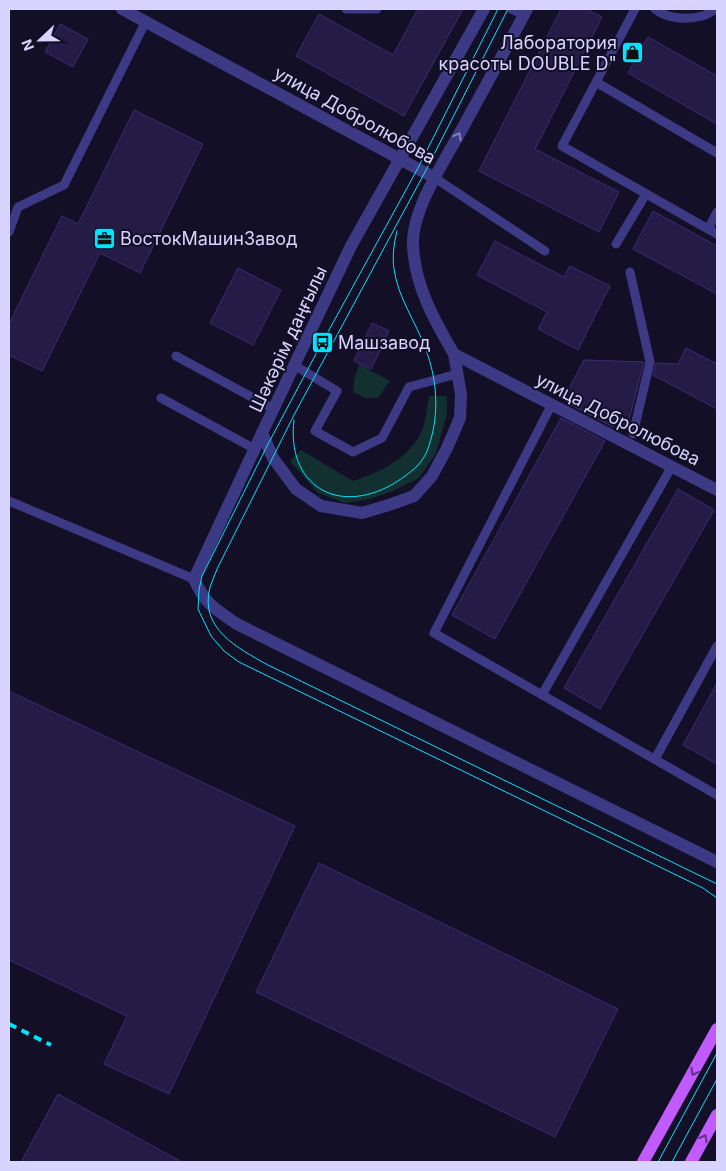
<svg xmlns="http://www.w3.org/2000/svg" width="726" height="1171" viewBox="0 0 726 1171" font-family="Inter,sans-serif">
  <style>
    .green { fill: #12302f }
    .building { fill: #241b47; stroke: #3b2d73 }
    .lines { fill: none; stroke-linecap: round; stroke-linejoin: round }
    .lane { stroke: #3d3a85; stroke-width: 9 }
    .street { stroke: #3d3a85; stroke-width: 12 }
    .primary { stroke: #c25bff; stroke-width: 12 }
    .tram { stroke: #00e5ff; stroke-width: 1 }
    .rail { stroke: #00e5ff; stroke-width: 4; stroke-dasharray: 8 6; stroke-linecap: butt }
    .oneway { stroke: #837fbc }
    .oneway2 { stroke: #623188 }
    .labels { text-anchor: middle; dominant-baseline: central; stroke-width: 4; stroke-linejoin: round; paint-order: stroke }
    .poi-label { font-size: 18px; fill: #d9d4ff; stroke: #130f26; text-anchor: start }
    .street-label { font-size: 18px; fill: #d9d4ff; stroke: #130f26 }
  </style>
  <rect width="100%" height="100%" fill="#130f26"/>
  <!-- green -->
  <g class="green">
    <polygon points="359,364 390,381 378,398 365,398 353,392 354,380"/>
    <path d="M 429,396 L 447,396 L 447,414 L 436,453 L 419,478 L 393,491 L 370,499 L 345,503 L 318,493 L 290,461 L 301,450 L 353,481 C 381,472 412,457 423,428 C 426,418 427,406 429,396 Z"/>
  </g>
  <!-- building -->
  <g class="building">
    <polygon points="418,9 463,9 404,116 296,56 319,14 393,55"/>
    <polygon points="561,9 586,9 602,17 535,149 619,192 599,232 479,171"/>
    <polygon points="60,24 88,39 73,67 45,52"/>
    <polygon points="648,37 717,76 717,124 628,73"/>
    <polygon points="134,110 203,144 140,273 100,253 42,371 9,355 9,324 62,216 78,224"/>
    <polygon points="653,211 717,246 717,294 633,249"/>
    <polygon points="495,241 564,277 570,266 610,286 578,350 538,329 547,312 477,275"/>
    <polygon points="238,268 281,290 253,345 210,323"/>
    <polygon points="372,323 389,331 371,369 354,361"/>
    <polygon points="686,348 717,364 717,409 653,375 656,363 678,364"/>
    <polygon points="584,360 644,362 627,427 616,421 613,427 569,404 573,398 566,394"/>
    <polygon points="561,418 605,441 495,639 452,615"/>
    <polygon points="678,489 714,510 600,709 564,688"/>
    <polygon points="717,683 717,764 683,745"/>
    <polygon points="9,691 295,826 169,1094 104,1064 127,1016 9,960"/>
    <polygon points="319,863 618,1009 555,1137 256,992"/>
    <polygon points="58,1094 182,1162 21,1162"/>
  </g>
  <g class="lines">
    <!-- lane -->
    <g class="lane">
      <polyline points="346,9 377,9"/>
      <polyline points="511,9 524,15"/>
      <polyline points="635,9 562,146 708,229 717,212"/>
      <path d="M 655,9 C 667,19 688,20 702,16 C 707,15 712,11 716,9"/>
      <polyline points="596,82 717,153"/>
      <polyline points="435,178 545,251"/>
      <polyline points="708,229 717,234"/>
      <polyline points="9,232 18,207 64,185 146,21"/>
      <polyline points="616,244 646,194"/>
      <polyline points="630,272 650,362 633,434"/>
      <polyline points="176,356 274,409"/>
      <polyline points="294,365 337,391 315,431 353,452 382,438 409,387 457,374"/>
      <polyline points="161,398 255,449"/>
      <polyline points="552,404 434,633 717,795"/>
      <polyline points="9,501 194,579"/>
      <polyline points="542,695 672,466"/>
      <polyline points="655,759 717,646"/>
    </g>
    <!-- street -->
    <g class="street">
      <polyline points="122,9 435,178"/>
      <path d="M 527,9 C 506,49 484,89 462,129 C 445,160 412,209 413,244 C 414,284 434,320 454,354 L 717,490"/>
      <polyline points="454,354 461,394 460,418 447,448 432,476 414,496 389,505 362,513 321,506 296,489 273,458 262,433 351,246 484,9"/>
      <path d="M 262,433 L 194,579 C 205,604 215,609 237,624 L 717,862"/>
    </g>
    <!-- primary -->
    <g class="primary">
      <polyline points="643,1162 717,1029"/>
      <polyline points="691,1162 717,1115"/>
    </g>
    <!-- tram -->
    <g class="tram">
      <polyline points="498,9 418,168 318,350 267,446 202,576 199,590 198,609 211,636 224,651 239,662 703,888 717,898"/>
      <path d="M 508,9 L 425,172 L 295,413 L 217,569 C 215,575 212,581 210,587 C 199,629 238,648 268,665 L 717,884"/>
      <path d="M 294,420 C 286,485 337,516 393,484 C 404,477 418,468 424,457 C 428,451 430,442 432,435 C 439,407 436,377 426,350 C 416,322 398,298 394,269 C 392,257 394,243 397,231"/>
      <polyline points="658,1162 717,1053"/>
      <polyline points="672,1162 717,1079"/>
    </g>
    <!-- rail -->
    <polyline class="rail" points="9,1024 51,1045"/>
  </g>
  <!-- one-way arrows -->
  <defs><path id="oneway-chevron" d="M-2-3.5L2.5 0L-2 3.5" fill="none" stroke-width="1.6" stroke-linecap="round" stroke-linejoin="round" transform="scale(1.25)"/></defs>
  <use class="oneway" href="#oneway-chevron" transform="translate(458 136) rotate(-61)"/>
  <g class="oneway2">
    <use href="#oneway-chevron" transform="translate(694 1072) rotate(119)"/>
    <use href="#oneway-chevron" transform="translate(704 1138) rotate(-61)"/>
  </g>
  <!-- icons -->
  <defs>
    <symbol id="shop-square" viewBox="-11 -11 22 22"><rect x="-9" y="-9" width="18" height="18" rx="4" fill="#00e5ff" stroke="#130f26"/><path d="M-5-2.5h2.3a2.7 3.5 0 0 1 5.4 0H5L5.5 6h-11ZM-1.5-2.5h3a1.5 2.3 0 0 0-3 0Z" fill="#111"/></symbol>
    <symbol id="office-square" viewBox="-11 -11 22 22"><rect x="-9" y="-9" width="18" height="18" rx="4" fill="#00e5ff" stroke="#130f26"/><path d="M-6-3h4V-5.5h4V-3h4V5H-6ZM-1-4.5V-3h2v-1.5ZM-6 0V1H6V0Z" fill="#111"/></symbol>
    <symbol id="bus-square" viewBox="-11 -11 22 22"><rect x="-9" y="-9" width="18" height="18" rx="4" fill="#00e5ff" stroke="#130f26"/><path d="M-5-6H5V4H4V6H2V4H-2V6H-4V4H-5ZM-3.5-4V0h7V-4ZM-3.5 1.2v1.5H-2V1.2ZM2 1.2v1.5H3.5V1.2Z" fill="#111"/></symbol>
  </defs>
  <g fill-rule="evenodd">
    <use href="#shop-square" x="620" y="40" width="25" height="25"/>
    <use href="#office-square" x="92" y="226" width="25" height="25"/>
    <use href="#bus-square" x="310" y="330" width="25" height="25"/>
  </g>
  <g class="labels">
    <!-- poi labels -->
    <g class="poi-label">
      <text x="617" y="42" text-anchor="end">Лаборатория<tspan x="617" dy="21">красоты DOUBLE D"</tspan></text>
      <text x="120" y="238">ВостокМашинЗавод</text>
      <text x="338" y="342">Машзавод</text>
    </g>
    <!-- street labels -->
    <g class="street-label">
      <text transform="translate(355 115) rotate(29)">улица Добролюбова</text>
      <text transform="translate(288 339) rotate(-65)">Шәкәрім даңғылы</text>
      <text transform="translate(618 419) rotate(27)">улица Добролюбова</text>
    </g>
  </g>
  <!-- border -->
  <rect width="726" height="1171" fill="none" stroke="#d9d4ff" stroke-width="20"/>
  <!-- north arrow -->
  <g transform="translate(40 40) rotate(248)" stroke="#130f26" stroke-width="4" paint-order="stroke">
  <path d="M0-4L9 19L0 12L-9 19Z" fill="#d9d4ff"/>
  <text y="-8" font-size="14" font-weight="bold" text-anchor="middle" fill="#d9d4ff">N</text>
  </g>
</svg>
